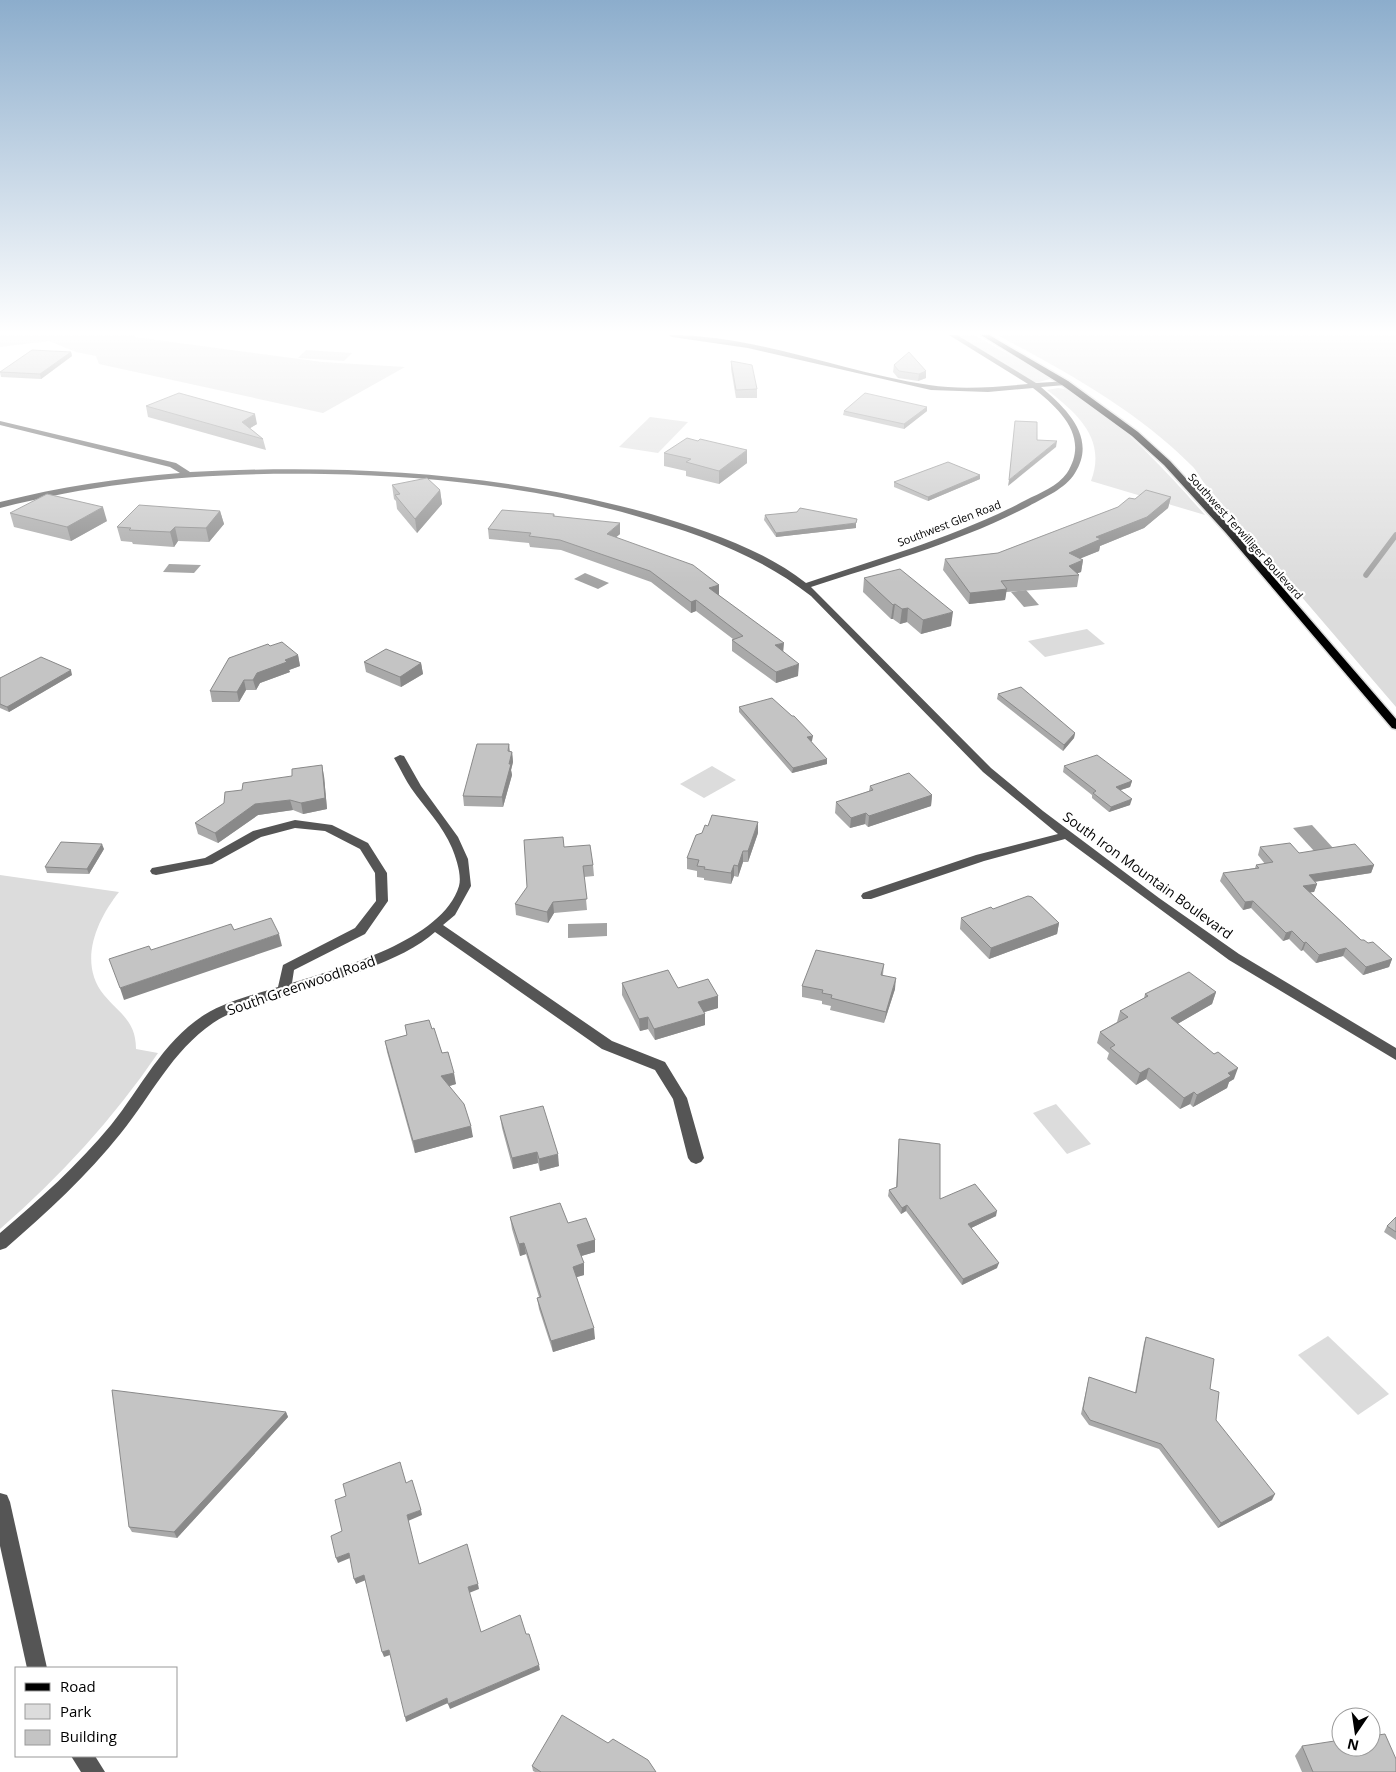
<svg xmlns="http://www.w3.org/2000/svg" width="1396" height="1772" viewBox="0 0 1396 1772" font-family="'Open Sans',sans-serif">
  <style>
    .green { fill: #dcdcdc }
    .water { fill: #a3a3a3 }
    .lines { fill: none; stroke-linecap: round; stroke-linejoin: round }
    .stream { stroke: #a3a3a3; stroke-width: 5.5 }
    .major-casing { stroke: #dbdbdb; stroke-width: 3 }
    .minor { fill: #555; fill-rule: evenodd }
    .major { fill: #000; fill-rule: evenodd }
    .wall { fill: #a9a9a9 }
    .shaded-wall { fill: #898989 }
    .building { fill: #c4c4c4; stroke: #898989 }
    .labels { text-anchor: middle; dominant-baseline: central; stroke-width: 4.5; stroke-linejoin: round; paint-order: stroke }
    .far-street-label { font-size: 11px; fill: #000; stroke: #fff }
    .street-label { font-size: 14px; fill: #000; stroke: #fff }
  </style>
  <rect width="100%" height="100%" fill="#fff"/>
  <!-- green -->
  <g class="green">
    <polygon points="0,335 137,335 134,337 322,362 405,367 323,413 99,364 96,356 76,352 49,341 0,347"/>
    <polygon points="957,335 974,335 1050,377 1050,379 1035,383"/>
    <path d="M 997,335 L 1396,335 L 1396,707 L 1205,484 C 1200,478 1197,470 1191,465 C 1136,410 1065,371 997,335 Z"/>
    <polygon points="306,350 352,353 344,361 298,358"/>
    <path d="M 1058,388 C 1094,390 1181,487 1205,515 L 1091,481 C 1107,439 1077,413 1047,390 Z"/>
    <polygon points="650,417 688,422 658,453 619,447"/>
    <polygon points="1087,629 1105,644 1045,657 1028,641"/>
    <polygon points="712,766 736,780 704,798 680,784"/>
    <path d="M 0,875 L 119,892 C 96,921 78,963 104,995 C 120,1014 136,1021 136,1049 L 158,1053 C 113,1119 60,1177 0,1229 Z"/>
    <polygon points="1056,1104 1091,1144 1067,1154 1033,1113"/>
    <polygon points="1328,1336 1389,1394 1358,1415 1298,1355"/>
  </g>
  <!-- water -->
  <g class="water">
    <polygon points="169,564 201,565 194,573 163,572"/>
    <polygon points="585,573 609,583 598,589 574,579"/>
    <polygon points="1026,590 1039,605 1024,607 1011,592"/>
    <polygon points="1312,825 1334,849 1315,852 1293,828"/>
    <polygon points="607,923 607,936 568,938 568,924"/>
  </g>
  <g class="lines">
    <!-- stream -->
    <polyline class="stream" points="1366,575 1396,535"/>
    <defs>
      <polygon id="major" points="981,335 989,335 1068,381 1138,432 1170,461 1232,529 1396,719 1396,729 1392,728 1226,533 1164,465 1132,436 1062,385"/>
    </defs>
    <!-- major casing -->
    <use href="#major" class="major-casing"/>
    <!-- minor -->
    <g class="minor">
      <path d="M 669,335 C 757,335 842,372 929,385 C 961,390 996,387 1028,384 L 949,335 L 957,335 L 1036,383 L 1068,381 L 1069,383 L 1065,385 L 1041,387 C 1067,409 1097,438 1075,473 C 1065,489 1045,497 1029,506 C 960,542 885,563 811,587 L 991,768 L 1043,811 L 1159,898 L 1239,954 L 1396,1048 L 1396,1060 L 1229,960 L 1065,839 L 984,861 L 871,899 L 863,899 L 861,896 L 863,893 L 976,855 L 1058,834 L 983,772 L 811,596 C 759,555 699,534 636,516 C 535,487 430,476 325,474 C 215,472 107,480 0,508 L 0,502 C 59,487 119,478 180,473 L 170,467 L 0,425 L 0,421 L 176,463 L 190,472 C 345,464 501,472 651,514 C 704,530 761,548 806,583 C 880,558 956,537 1026,500 C 1040,493 1058,486 1067,473 C 1090,437 1060,409 1033,388 L 988,392 L 931,390 L 748,348 L 672,337 Z"/>
      <path d="M 400,755 L 404,756 L 421,786 L 458,837 L 468,859 L 471,886 L 455,915 L 443,925 L 612,1041 L 665,1062 L 687,1098 L 704,1158 L 701,1162 L 696,1164 L 691,1162 L 688,1158 L 673,1099 L 655,1070 L 602,1049 L 435,932 C 404,961 327,983 286,995 C 262,1003 235,1008 213,1023 C 172,1051 151,1096 121,1133 C 87,1176 47,1212 6,1248 L 0,1250 L 0,1233 C 39,1200 78,1165 111,1125 C 141,1088 163,1041 204,1015 C 226,1001 253,995 278,987 L 283,965 L 355,928 L 376,901 L 375,873 L 360,849 L 325,831 L 295,828 L 261,837 L 212,864 L 156,875 L 152,874 L 150,871 L 152,868 L 205,858 L 253,831 L 295,820 L 332,825 L 368,843 L 387,873 L 388,901 L 365,934 L 294,970 L 292,983 C 340,968 443,940 459,886 C 462,875 456,858 452,848 C 443,826 425,808 411,788 C 405,779 400,768 394,758 Z"/>
      <polygon points="0,1493 7,1495 10,1502 47,1668 27,1668 0,1546"/>
      <polygon points="71,1756 95,1756 105,1772 81,1772"/>
    </g>
    <!-- major -->
    <use href="#major" class="major"/>
  </g>
  <!-- wall -->
  <g class="wall">
    <polygon points="71,352 72,356 41,379 1,377 0,372"/>
    <polygon points="731,361 757,389 757,398 736,398 731,369"/>
    <polygon points="894,365 926,371 926,378 918,381 898,378 893,372"/>
    <polygon points="146,406 257,424 250,428 263,439 266,450 148,417"/>
    <polygon points="927,407 927,411 904,429 843,415 844,411"/>
    <polygon points="664,453 747,463 719,484 686,476 686,471 664,466"/>
    <polygon points="980,479 928,501 894,487 894,482"/>
    <polygon points="392,485 440,490 442,504 417,533 397,509 396,501 394,499"/>
    <polygon points="1171,497 1168,508 1144,528 1100,546 1099,551 1080,558 1083,560 1081,572 1077,573 1079,575 1077,587 1006,592 1005,600 969,604 943,570 945,559 998,553 1118,507 1135,499"/>
    <polygon points="220,511 224,524 209,542 178,541 174,547 133,544 132,542 121,541 117,527"/>
    <polygon points="10,513 107,521 71,541 14,527"/>
    <polygon points="554,514 555,516 620,534 616,537 719,585 719,595 783,652 798,676 776,683 732,651 732,640 733,639 696,611 691,613 651,582 561,550 530,547 529,543 489,539 488,529"/>
    <polygon points="765,515 856,528 776,537 764,520"/>
    <polygon points="864,578 951,626 921,634 907,622 900,624 893,619 891,619 863,592"/>
    <polygon points="270,646 298,655 300,666 289,670 290,672 260,683 256,690 246,690 239,702 212,702 210,691"/>
    <polygon points="364,662 421,663 423,674 401,687 366,672"/>
    <polygon points="72,675 9,712 0,708 0,678"/>
    <polygon points="998,694 1075,733 1074,738 1063,751 997,699"/>
    <polygon points="739,707 812,741 811,741 827,764 792,773 739,712"/>
    <polygon points="509,744 510,751 512,752 513,762 511,770 512,775 503,807 464,806 463,796"/>
    <polygon points="1064,766 1132,781 1130,787 1120,790 1130,805 1109,812 1092,798 1092,795 1063,772"/>
    <polygon points="324,776 327,809 303,814 293,810 258,815 218,843 198,834 195,823"/>
    <polygon points="870,786 932,795 931,806 868,827 865,824 850,828 835,813 836,802 869,791"/>
    <polygon points="758,833 748,862 743,862 738,877 734,876 731,884 704,880 704,878 697,877 697,871 687,869 687,858"/>
    <polygon points="564,847 593,865 594,876 584,877 587,910 554,913 548,923 516,915 515,904"/>
    <polygon points="1260,847 1374,865 1371,873 1314,882 1317,884 1314,892 1310,892 1361,940 1368,943 1392,959 1389,967 1363,975 1343,956 1316,963 1303,950 1301,951 1289,939 1283,941 1251,908 1243,910 1220,881 1223,873 1255,868 1256,865 1265,864 1258,855"/>
    <polygon points="104,849 89,874 47,873 45,867"/>
    <polygon points="993,909 1059,923 1057,934 989,959 960,929 961,918"/>
    <polygon points="884,964 883,975 895,989 884,1023 830,1010 831,1006 822,1004 822,1001 802,997 802,986"/>
    <polygon points="622,983 678,988 718,996 718,1008 704,1012 705,1014 705,1025 655,1040 648,1029 640,1031 622,995"/>
    <polygon points="1216,992 1212,1004 1177,1024 1234,1079 1229,1082 1227,1088 1193,1107 1190,1104 1180,1109 1146,1079 1136,1085 1107,1059 1109,1053 1097,1043 1100,1032 1117,1022 1120,1011 1144,998 1145,994"/>
    <polygon points="405,1025 432,1029 456,1084 449,1086 473,1137 415,1153 387,1052 385,1041 407,1035"/>
    <polygon points="500,1116 559,1166 540,1171 538,1163 513,1169 502,1128"/>
    <polygon points="899,1139 940,1199 996,1216 971,1228 997,1268 962,1285 906,1211 901,1214 888,1196 889,1190 896,1187"/>
    <polygon points="510,1217 568,1223 595,1240 595,1252 581,1256 584,1275 576,1277 595,1339 553,1352 539,1309 537,1298 539,1297 526,1254 520,1256 512,1229"/>
    <polygon points="1396,1217 1396,1240 1384,1232 1387,1226"/>
    <polygon points="1146,1337 1210,1389 1216,1420 1272,1500 1218,1528 1159,1449 1089,1425 1081,1414 1089,1377 1135,1393 1144,1343"/>
    <polygon points="286,1412 288,1417 177,1538 132,1532 129,1527"/>
    <polygon points="1302,1746 1396,1772 1302,1772 1295,1756"/>
    <polygon points="532,1766 656,1772 535,1772 533,1771"/>
  </g>
  <!-- shaded-wall -->
  <g class="shaded-wall">
    <polygon points="71,352 72,356 41,379 40,374"/>
    <polygon points="926,371 926,378 918,381 919,374"/>
    <polygon points="927,407 927,411 904,429 904,424"/>
    <polygon points="255,414 257,424 244,432 242,422"/>
    <polygon points="1057,441 1056,447 1008,486 1009,480"/>
    <polygon points="747,450 747,463 719,484 719,471"/>
    <polygon points="980,475 980,479 928,501 928,497"/>
    <polygon points="440,490 442,504 417,533 415,519"/>
    <polygon points="1171,497 1168,508 1144,528 1100,546 1099,551 1067,564 1069,553 1096,537"/>
    <polygon points="103,507 107,521 71,541 67,527"/>
    <polygon points="220,511 224,524 209,542 206,528"/>
    <polygon points="620,523 620,534 608,544 607,534"/>
    <polygon points="856,523 856,528 776,537 776,533"/>
    <polygon points="175,527 178,541 174,547 170,532"/>
    <polygon points="1083,560 1081,572 1070,576 1069,566"/>
    <polygon points="719,585 719,596 709,588"/>
    <polygon points="1007,589 1005,600 969,604 970,593"/>
    <polygon points="696,600 696,611 691,613 691,602"/>
    <polygon points="895,604 893,619 891,619 893,605"/>
    <polygon points="908,608 907,622 900,624 902,609"/>
    <polygon points="953,612 951,626 921,634 923,620"/>
    <polygon points="784,643 783,654 775,645"/>
    <polygon points="298,655 300,666 289,670 290,672 260,683 256,690 253,680 257,673 285,660"/>
    <polygon points="421,663 423,674 401,687 400,677"/>
    <polygon points="799,664 798,676 776,683 776,672"/>
    <polygon points="71,670 72,675 9,712 7,707"/>
    <polygon points="244,680 246,690 239,702 237,692"/>
    <polygon points="1075,733 1074,738 1063,751 1064,745"/>
    <polygon points="813,736 812,741 807,743 807,737"/>
    <polygon points="512,752 513,762 511,770 512,775 503,807 502,797"/>
    <polygon points="827,759 827,764 792,773 793,768"/>
    <polygon points="322,765 324,776 327,809 303,814 301,803"/>
    <polygon points="1132,781 1130,787 1115,792 1116,787"/>
    <polygon points="932,795 931,806 868,827 869,816"/>
    <polygon points="1132,799 1130,805 1109,812 1111,807"/>
    <polygon points="290,800 293,810 258,815 218,843 215,833 255,804"/>
    <polygon points="866,813 865,824 850,828 851,818"/>
    <polygon points="758,822 758,833 748,862 748,851"/>
    <polygon points="102,844 104,849 89,874 87,869"/>
    <polygon points="743,851 743,862 738,877 738,866"/>
    <polygon points="734,865 734,876 731,884 731,873"/>
    <polygon points="1374,865 1371,873 1306,883 1309,875"/>
    <polygon points="1317,884 1314,892 1300,894 1303,886"/>
    <polygon points="1253,901 1251,908 1243,910 1245,902"/>
    <polygon points="553,902 554,913 548,923 547,912"/>
    <polygon points="1059,923 1057,934 989,959 991,948"/>
    <polygon points="1292,931 1289,939 1283,941 1286,933"/>
    <polygon points="279,934 282,946 124,1000 120,988"/>
    <polygon points="1306,942 1303,950 1301,951 1304,943"/>
    <polygon points="1346,948 1343,956 1316,963 1319,955"/>
    <polygon points="1392,959 1389,967 1363,975 1366,967"/>
    <polygon points="896,978 895,989 884,1023 886,1012"/>
    <polygon points="1216,992 1212,1004 1167,1030 1171,1018"/>
    <polygon points="718,996 718,1008 698,1014 698,1002"/>
    <polygon points="705,1014 705,1025 655,1040 654,1029"/>
    <polygon points="648,1017 648,1029 640,1031 639,1019"/>
    <polygon points="1149,1068 1146,1079 1136,1085 1140,1073"/>
    <polygon points="1238,1068 1234,1079 1229,1082 1227,1088 1193,1107 1197,1095 1228,1073"/>
    <polygon points="454,1073 456,1084 443,1088 441,1076"/>
    <polygon points="1194,1092 1190,1104 1180,1109 1184,1098"/>
    <polygon points="471,1126 473,1137 415,1153 413,1141"/>
    <polygon points="537,1152 538,1163 513,1169 512,1158"/>
    <polygon points="558,1154 559,1166 540,1171 539,1159"/>
    <polygon points="907,1205 906,1211 901,1214 902,1208"/>
    <polygon points="997,1211 996,1216 967,1230 968,1224"/>
    <polygon points="595,1240 595,1252 578,1257 577,1245"/>
    <polygon points="524,1243 526,1254 520,1256 519,1244"/>
    <polygon points="584,1263 584,1275 574,1278 573,1267"/>
    <polygon points="999,1263 997,1268 962,1285 963,1279"/>
    <polygon points="594,1328 595,1339 553,1352 551,1341"/>
    <polygon points="286,1412 288,1417 177,1538 174,1532"/>
    <polygon points="1275,1494 1272,1500 1218,1528 1221,1523"/>
    <polygon points="421,1510 422,1515 408,1521 407,1515"/>
    <polygon points="349,1553 350,1558 338,1563 336,1558"/>
    <polygon points="364,1575 366,1580 356,1584 354,1579"/>
    <polygon points="478,1584 479,1589 469,1593 468,1587"/>
    <polygon points="389,1650 390,1655 384,1657 382,1652"/>
    <polygon points="539,1665 540,1670 450,1709 448,1704"/>
    <polygon points="447,1698 448,1703 406,1722 405,1717"/>
  </g>
  <!-- building -->
  <g class="building">
    <polygon points="32,350 71,352 40,374 0,372"/>
    <polygon points="909,352 926,371 919,374 899,371 894,365"/>
    <polygon points="731,361 752,365 757,389 736,390"/>
    <polygon points="179,393 255,414 242,422 263,439 146,406"/>
    <polygon points="865,393 927,407 904,424 844,411"/>
    <polygon points="1015,421 1037,422 1037,440 1057,441 1009,480"/>
    <polygon points="687,438 698,441 700,439 747,450 719,471 686,462 691,459 664,453"/>
    <polygon points="948,462 980,475 928,497 894,482"/>
    <polygon points="427,478 440,490 415,519 395,495 400,494 392,485"/>
    <polygon points="1146,490 1171,497 1147,517 1096,537 1101,539 1069,553 1083,560 1069,566 1079,575 1001,581 1007,589 970,593 945,559 998,553 1118,507 1129,498 1135,499"/>
    <polygon points="47,494 103,507 67,527 10,513"/>
    <polygon points="139,505 220,511 206,528 175,527 170,532 129,530 131,528 117,527"/>
    <polygon points="800,508 857,519 856,523 776,533 765,515 797,512"/>
    <polygon points="502,510 554,514 553,516 620,523 607,534 693,565 719,585 709,588 784,643 775,645 799,664 776,672 732,640 743,636 696,600 691,602 650,571 560,540 529,536 531,533 488,529"/>
    <polygon points="900,569 953,612 923,620 908,608 902,609 895,604 893,605 864,578"/>
    <polygon points="282,642 298,655 285,660 287,662 257,673 253,680 244,680 237,692 210,691 229,658 268,644 270,646"/>
    <polygon points="386,649 421,663 400,677 364,662"/>
    <polygon points="41,657 71,670 7,707 0,704 0,678"/>
    <polygon points="1021,687 1075,733 1064,745 998,694"/>
    <polygon points="772,698 792,716 794,716 813,736 807,737 827,759 793,768 739,707"/>
    <polygon points="477,744 509,744 508,751 512,752 509,764 511,764 502,797 463,796"/>
    <polygon points="1097,755 1132,781 1116,787 1132,799 1111,807 1093,793 1096,791 1064,766"/>
    <polygon points="322,765 325,798 301,803 290,800 255,804 215,833 195,823 224,803 225,792 242,790 243,783 292,776 292,769"/>
    <polygon points="909,773 932,795 869,816 866,813 851,818 836,802 873,790 870,786"/>
    <polygon points="712,815 758,822 748,851 743,851 738,866 734,865 731,873 704,869 705,867 697,866 699,860 687,858 696,835 702,833 705,825 708,826"/>
    <polygon points="563,837 564,847 590,845 593,865 583,866 587,899 553,902 547,912 515,904 527,887 524,840"/>
    <polygon points="61,842 102,844 87,869 45,867"/>
    <polygon points="1290,843 1299,853 1355,844 1374,865 1309,875 1317,884 1303,886 1361,940 1364,940 1368,943 1373,942 1392,959 1366,967 1346,948 1319,955 1306,942 1304,943 1292,931 1286,933 1253,901 1245,902 1223,873 1259,868 1256,865 1273,862 1260,847"/>
    <polygon points="1028,896 1032,897 1059,923 991,948 961,918 991,907 993,909"/>
    <polygon points="271,918 279,934 120,988 109,959 149,946 151,950 231,924 234,930"/>
    <polygon points="816,950 884,964 881,975 896,978 886,1012 831,998 832,995 822,993 823,990 802,986"/>
    <polygon points="668,970 678,988 708,979 718,996 698,1002 705,1014 654,1029 648,1017 639,1019 622,983"/>
    <polygon points="1189,972 1216,992 1171,1018 1214,1054 1218,1052 1238,1068 1228,1073 1231,1076 1197,1095 1194,1092 1184,1098 1149,1068 1140,1073 1110,1048 1115,1045 1100,1032 1128,1017 1120,1011 1148,996 1145,994"/>
    <polygon points="429,1020 432,1029 434,1028 442,1053 448,1052 454,1073 441,1076 464,1104 471,1126 413,1141 385,1041 407,1035 405,1025"/>
    <polygon points="543,1106 558,1154 539,1159 537,1152 512,1158 500,1116"/>
    <polygon points="899,1139 940,1144 940,1199 975,1184 997,1211 968,1224 999,1263 963,1279 907,1205 902,1208 889,1190 897,1187"/>
    <polygon points="560,1203 568,1223 586,1218 595,1240 577,1245 584,1263 573,1267 594,1328 551,1341 537,1298 541,1297 524,1243 519,1244 510,1217"/>
    <polygon points="1396,1217 1396,1232 1387,1226"/>
    <polygon points="1146,1337 1214,1359 1210,1389 1219,1392 1216,1420 1275,1494 1221,1523 1161,1444 1090,1420 1083,1409 1089,1377 1136,1393"/>
    <polygon points="112,1390 286,1412 174,1532 129,1527"/>
    <polygon points="400,1462 406,1483 412,1480 421,1510 407,1515 419,1564 467,1544 478,1584 468,1587 481,1632 520,1615 526,1634 529,1634 539,1665 448,1704 447,1698 405,1717 389,1650 382,1652 364,1575 354,1579 349,1553 336,1558 331,1536 342,1531 335,1500 346,1496 343,1484"/>
    <polygon points="562,1715 608,1743 613,1739 648,1760 656,1772 541,1772 532,1766"/>
    <polygon points="1385,1734 1396,1759 1396,1772 1313,1772 1302,1746 1341,1740 1341,1747 1371,1747 1371,1736"/>
  </g>
  <!-- sky -->
  <linearGradient id="sky" x2="0" y2="1"><stop stop-color="#8cadcc"/><stop offset="0.57" stop-color="#fff"/><stop offset="1" stop-color="#fff" stop-opacity="0"/></linearGradient>
  <rect width="1396" height="583" fill="url(#sky)"/>
  <g class="labels">
    <!-- far-street labels -->
    <g class="far-street-label">
      <text transform="translate(949 523) rotate(-21)">Southwest Glen Road</text>
      <text transform="translate(1246 536) rotate(48)">Southwest Terwilliger Boulevard</text>
    </g>
    <!-- street labels -->
    <g class="street-label">
      <text transform="translate(1148 875) rotate(36)">South Iron Mountain Boulevard</text>
      <text transform="translate(301 985) rotate(-19)">South Greenwood Road</text>
    </g>
  </g>
  <!-- legend -->
  <rect x="15" y="1667" width="162" height="90" fill="#ffffff" stroke="#999999"/>
  <rect x="25" y="1683" width="25" height="8" fill="#000000" stroke="#999999"/>
  <text x="60" y="1692" font-size="15" fill="#000000">Road</text>
  <rect x="25" y="1704" width="25" height="15" fill="#dcdcdc" stroke="#999999"/>
  <text x="60" y="1717" font-size="15" fill="#000000">Park</text>
  <rect x="25" y="1730" width="25" height="15" fill="#c4c4c4" stroke="#999999"/>
  <text x="60" y="1742" font-size="15" fill="#000000">Building</text>
  <!-- north arrow -->
  <g transform="translate(1356 1732) rotate(193)"><circle r="24" fill="#ffffff" stroke="#999999"/>
  <path d="M0-4L9 19L0 12L-9 19Z" fill="#000000"/>
  <text y="-8" font-size="14" font-weight="bold" text-anchor="middle" fill="#000000">N</text>
  </g>
</svg>
